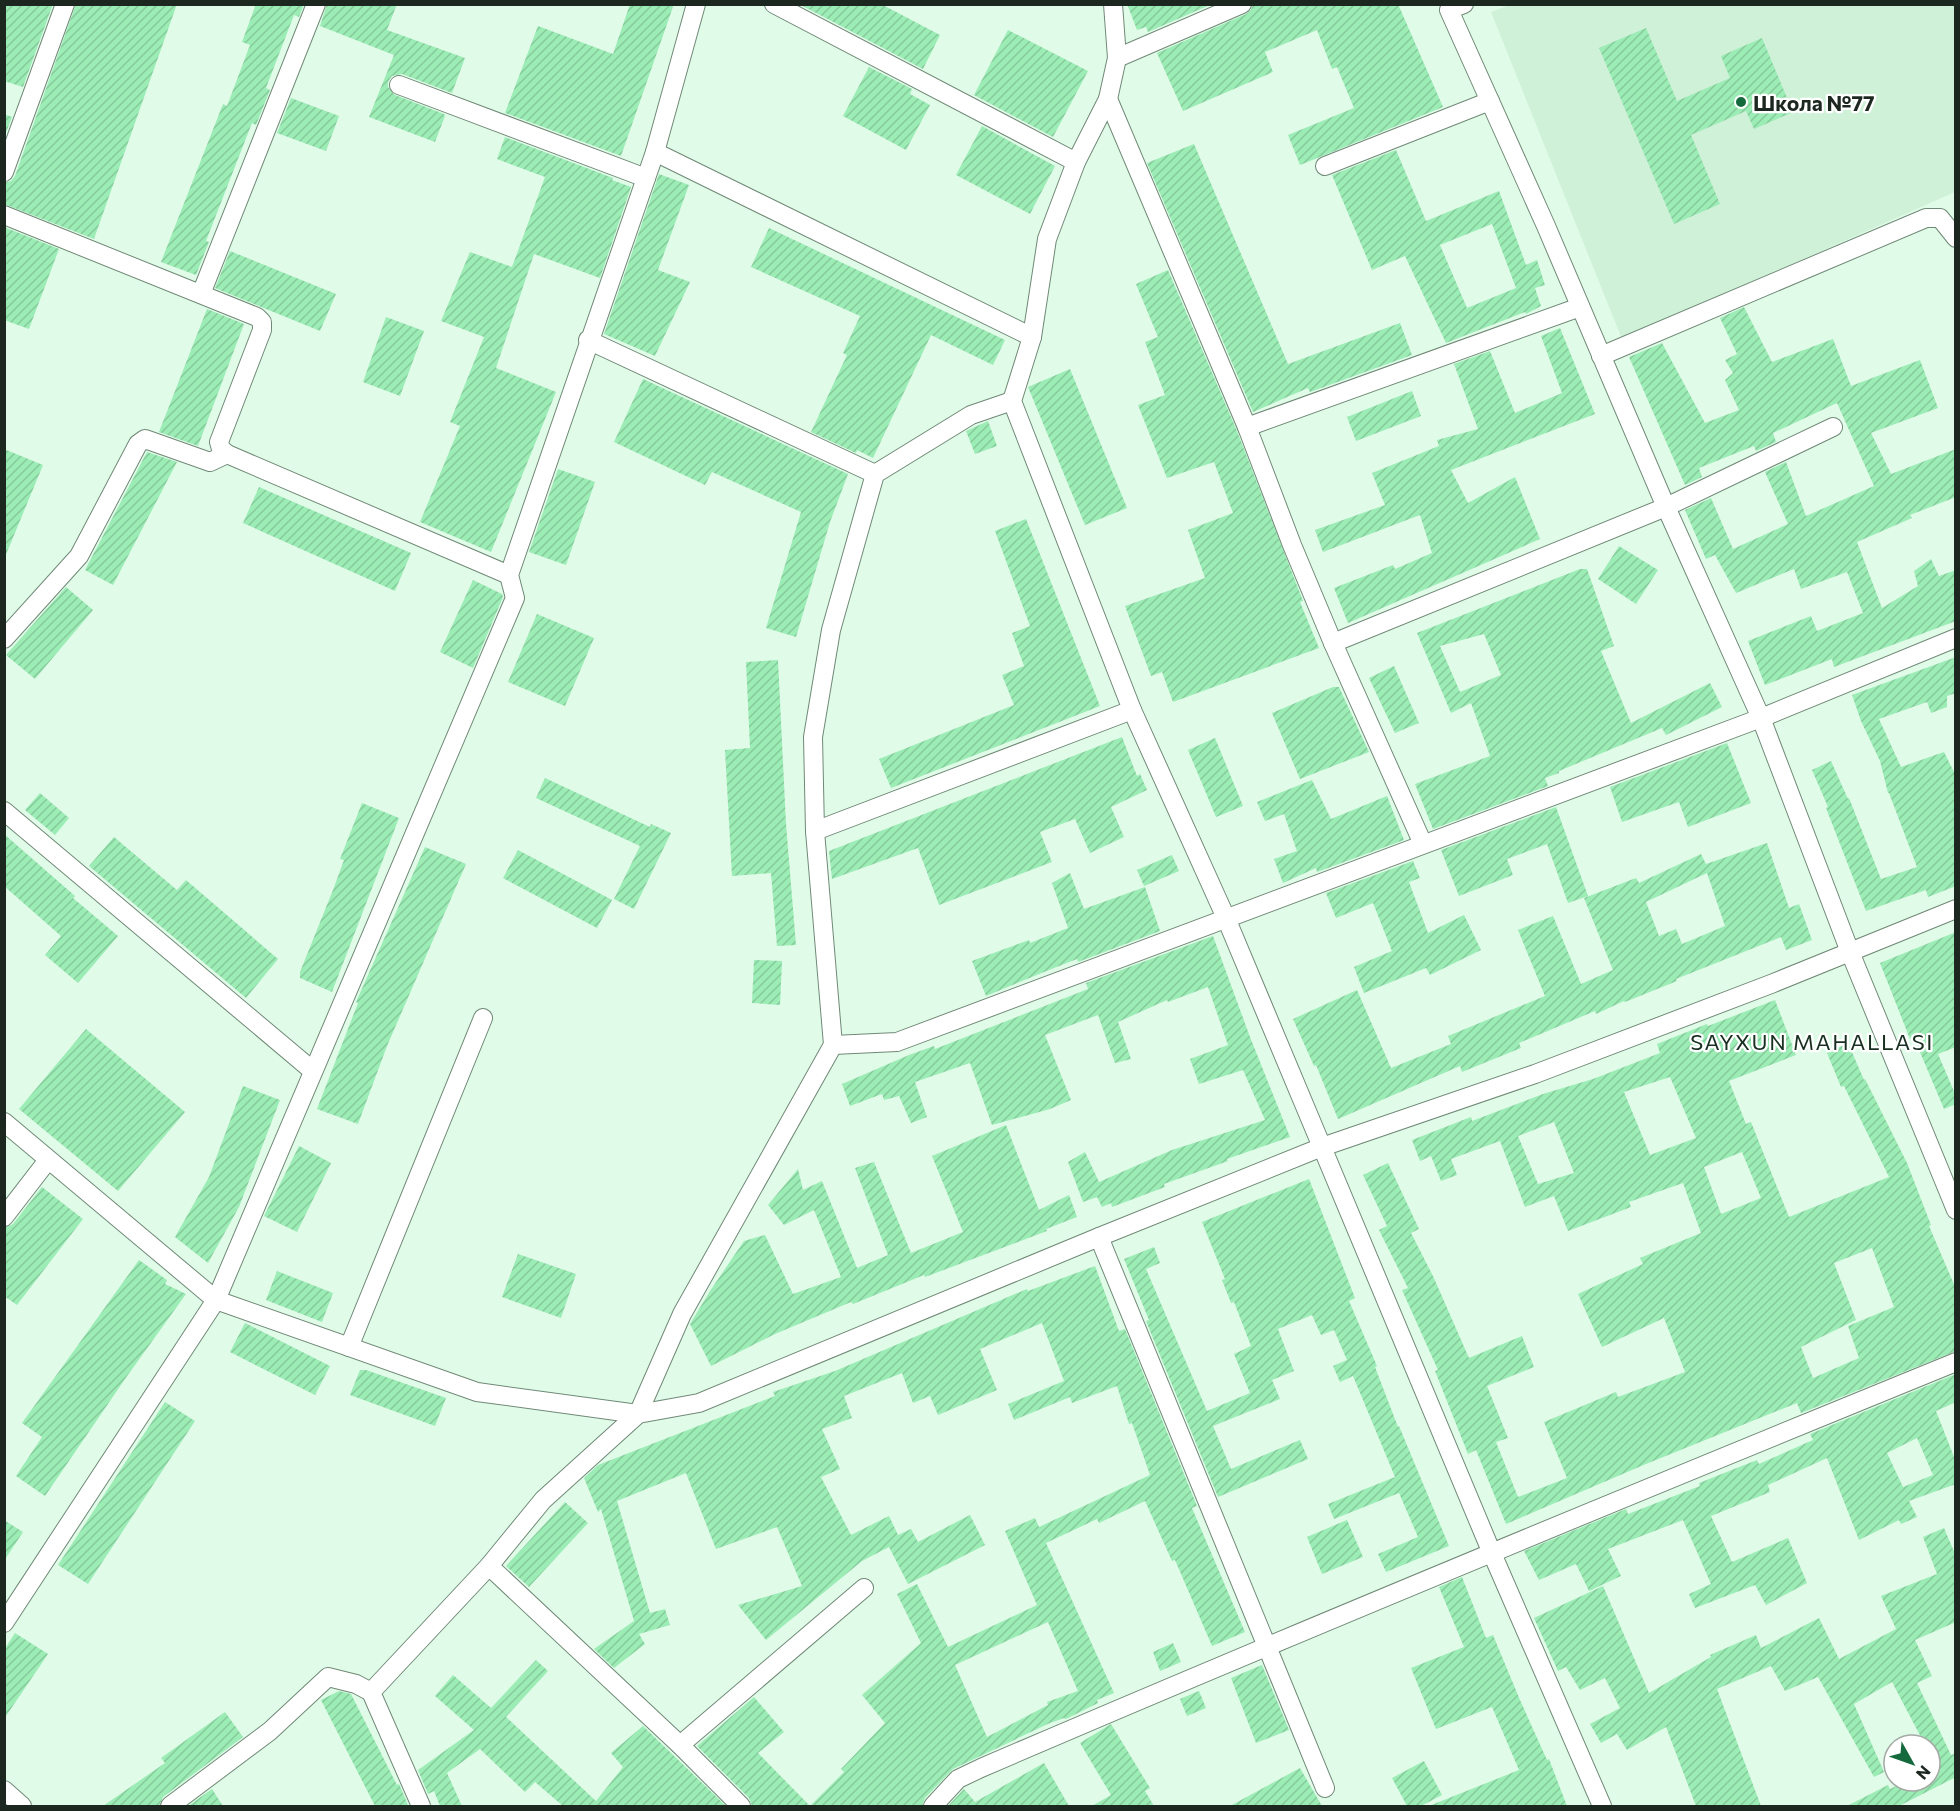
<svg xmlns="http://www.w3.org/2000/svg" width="1960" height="1811" viewBox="0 0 1960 1811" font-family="Commissioner,sans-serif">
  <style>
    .built { fill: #cef1d8 }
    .building { fill: url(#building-hatch); fill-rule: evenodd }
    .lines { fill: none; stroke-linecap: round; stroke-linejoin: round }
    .minor-casing { stroke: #708977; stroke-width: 20 }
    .minor { stroke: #fff; stroke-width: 18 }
    .poi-dot { fill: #146a3c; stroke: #fff; stroke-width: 2 }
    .labels { text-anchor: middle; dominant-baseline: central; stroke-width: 4.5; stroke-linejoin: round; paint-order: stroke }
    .poi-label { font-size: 21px; font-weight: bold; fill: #1c271f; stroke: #fff; text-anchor: start }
    .neighbourhood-label { font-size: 22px; letter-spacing: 1.5px; fill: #193021; stroke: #fff }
  </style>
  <defs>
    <pattern id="building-hatch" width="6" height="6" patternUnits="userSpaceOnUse" patternTransform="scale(1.5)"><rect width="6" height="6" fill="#9cecb6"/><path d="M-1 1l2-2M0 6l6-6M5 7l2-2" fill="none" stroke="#86ca9c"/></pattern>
  </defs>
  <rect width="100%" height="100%" fill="#e0fce8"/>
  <!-- built -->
  <polygon class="built" points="1512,4 1955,5 1955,192 1622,339 1491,12"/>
  <!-- building -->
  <g class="building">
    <polygon points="4,4 53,4 23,87 4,81"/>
    <polygon points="76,4 177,4 94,239 4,204 4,183 11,181 15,176"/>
    <polygon points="256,4 304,4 299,17 294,15 266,88 270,90 256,125 252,123 206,241 209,242 196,275 161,262 223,104 227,106 250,45 242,42"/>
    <polygon points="327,4 397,4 387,30 465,58 452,93 402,74 392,76 388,82 388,87 395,95 444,114 445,116 435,142 369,117 394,55 320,26"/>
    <polygon points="630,4 674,4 621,156 505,113 538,26 613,54"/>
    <polygon points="799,4 881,4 940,35 923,69"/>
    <polygon points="1127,4 1212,4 1148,32 1146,27 1137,30"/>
    <polygon points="1253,4 1398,4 1443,107 1300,165 1288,135 1354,108 1337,67 1332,69 1317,30 1265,52 1273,72 1183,111 1157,53 1246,14 1251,10"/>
    <polygon points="1646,28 1677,101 1730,78 1721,56 1762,38 1793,112 1754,129 1746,111 1691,135 1720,204 1674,224 1599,48"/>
    <polygon points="1008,30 1088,71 1053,137 974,95"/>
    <polygon points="869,67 912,89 910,94 930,105 906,150 843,116"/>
    <polygon points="291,98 339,116 326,151 277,133"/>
    <polygon points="4,114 12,117 4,138"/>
    <polygon points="982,126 1055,166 1030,214 956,175"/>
    <polygon points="505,137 613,178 612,180 631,187 600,278 534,254 496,368 556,392 491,552 420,522 460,426 450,422 484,337 441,321 470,252 512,267 545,177 497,159"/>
    <polygon points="1194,144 1288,364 1400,323 1412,355 1310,392 1308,388 1253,412 1147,163"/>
    <path d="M 1396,150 L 1426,221 L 1499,191 L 1526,265 L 1537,260 L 1545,285 L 1535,288 L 1541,306 L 1526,314 L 1525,312 L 1446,343 L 1405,256 L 1372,270 L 1332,175 ZM 1492,224 L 1516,288 L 1467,308 L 1440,245 Z"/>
    <polygon points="659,174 689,185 658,270 690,282 655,356 604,334"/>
    <polygon points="4,227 59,249 29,329 4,320"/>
    <polygon points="769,228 1005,340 993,365 931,335 873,458 857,450 856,453 811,432 847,355 843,353 860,316 751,267"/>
    <polygon points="230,251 336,294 320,331 215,288"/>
    <polygon points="1168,270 1237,431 1303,601 1300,602 1319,648 1173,702 1162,672 1151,676 1125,606 1205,578 1188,530 1233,513 1214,462 1167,478 1138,405 1165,395 1145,342 1158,337 1136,284"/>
    <polygon points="1744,307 1772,362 1833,339 1851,386 1920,360 1938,408 1871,433 1891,474 1956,449 1956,497 1910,515 1912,518 1857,542 1882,608 1918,586 1914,571 1931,559 1939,576 1956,570 1956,621 1834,667 1832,659 1765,685 1748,641 1811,616 1817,631 1863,613 1847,572 1801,589 1794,569 1736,593 1715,555 1706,559 1685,510 1711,498 1733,549 1788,524 1765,472 1786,462 1806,516 1874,486 1837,403 1773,433 1776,442 1756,451 1754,446 1699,468 1702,477 1685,485 1629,357 1662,343 1705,423 1739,410 1725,380 1733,373 1725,360 1737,354 1720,318"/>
    <polygon points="207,309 244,324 198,446 159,432"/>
    <polygon points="386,317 424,331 400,396 363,382"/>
    <polygon points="1560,328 1595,414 1451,470 1468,503 1515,477 1540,539 1348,623 1334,588 1393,565 1395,569 1432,553 1420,515 1323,552 1315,530 1385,505 1372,473 1439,446 1437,440 1478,429 1454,364 1490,351 1515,413 1562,393 1541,336"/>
    <polygon points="1070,369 1127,508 1085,525 1028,387"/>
    <polygon points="643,379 848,474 830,522 796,637 766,628 801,512 712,472 705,485 614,442"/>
    <polygon points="1412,391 1421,416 1356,441 1347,417"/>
    <polygon points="988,421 997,446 975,454 966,431"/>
    <polygon points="4,449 43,465 5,557 4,557"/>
    <polygon points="147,452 177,462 113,585 85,570"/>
    <polygon points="558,469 595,482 566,565 529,552"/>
    <polygon points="259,487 411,553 395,591 243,523"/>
    <polygon points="1026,519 1100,706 891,788 879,759 1014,705 1002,675 1024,666 1012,633 1030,626 995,531"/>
    <polygon points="1619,546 1658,570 1636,604 1598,579"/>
    <path d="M 1580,569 L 1587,569 L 1614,646 L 1601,651 L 1631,723 L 1710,683 L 1722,707 L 1666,735 L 1662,728 L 1559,771 L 1559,773 L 1545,778 L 1548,786 L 1433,829 L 1415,784 L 1490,756 L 1471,703 L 1451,713 L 1417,633 ZM 1484,634 L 1501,675 L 1460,692 L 1440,646 Z"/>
    <polygon points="473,580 502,594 503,597 473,668 440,652"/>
    <polygon points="66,587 93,610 35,679 6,655"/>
    <polygon points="537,614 594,638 565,706 508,682"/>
    <polygon points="1956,657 1956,693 1947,696 1947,707 1931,713 1927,702 1879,719 1901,767 1944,752 1956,776 1956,886 1928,897 1926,890 1866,911 1826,808 1828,807 1812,770 1831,761 1848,799 1849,798 1881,879 1917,867 1889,793 1888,793 1880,761 1861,721 1852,695"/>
    <polygon points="778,660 786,824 796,945 777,946 771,873 732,876 725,750 750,748 746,662"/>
    <polygon points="1394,666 1419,723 1395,733 1369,678"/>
    <polygon points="1333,687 1339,687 1369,752 1300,779 1272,713"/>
    <polygon points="1122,737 1137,776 1140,774 1147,790 1111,807 1124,837 1090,853 1075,819 1040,832 1052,862 939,905 918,848 832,879 829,851"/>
    <polygon points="1215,738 1243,806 1216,817 1188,750"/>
    <polygon points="1727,743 1751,803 1688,827 1679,802 1622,822 1610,787"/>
    <polygon points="545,778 650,827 651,824 671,833 634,909 614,899 640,846 536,798"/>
    <polygon points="1312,780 1331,819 1387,796 1404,840 1317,872 1316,868 1283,883 1274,859 1297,851 1284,814 1265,821 1257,802"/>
    <polygon points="40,793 69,818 55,835 25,810"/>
    <polygon points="362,803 399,818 332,992 300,978 300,972 333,890 344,860 340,859"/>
    <polygon points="1556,807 1588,896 1568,903 1547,844 1507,859 1513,875 1459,896 1441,850"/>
    <polygon points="4,834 75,896 73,898 118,936 78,983 45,955 61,936 4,886"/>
    <polygon points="114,837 177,890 186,880 278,959 246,998 89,866"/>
    <path d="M 1767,843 L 1789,908 L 1799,904 L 1812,940 L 1786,950 L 1781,937 L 1676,979 L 1677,981 L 1625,1002 L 1624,1001 L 1596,1014 L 1595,1011 L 1519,1043 L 1521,1048 L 1462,1072 L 1460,1066 L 1338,1119 L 1316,1065 L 1314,1066 L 1293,1019 L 1357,990 L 1391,1068 L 1451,1044 L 1448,1036 L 1545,996 L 1518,930 L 1553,916 L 1581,984 L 1613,970 L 1584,898 L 1636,878 L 1639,883 L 1701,854 L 1706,864 ZM 1707,873 L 1725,926 L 1682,944 L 1676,929 L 1659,936 L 1646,902 Z"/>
    <polygon points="425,847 466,864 387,1046 358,1124 317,1109 358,1003 356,1002"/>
    <polygon points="518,850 612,900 597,928 503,878"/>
    <polygon points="1172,855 1179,871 1144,886 1137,870"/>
    <polygon points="1413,861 1420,878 1409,882 1428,933 1464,915 1481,950 1430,975 1426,968 1364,993 1354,967 1392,951 1373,903 1336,918 1326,893"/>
    <polygon points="1070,873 1084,909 1145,887 1160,931 1078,962 1077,959 1049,970 986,996 972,961 1029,940 1030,943 1068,928 1052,883"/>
    <polygon points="1956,932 1956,1047 1938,1054 1956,1096 1956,1104 1944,1109 1914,1038 1910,1039 1880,963"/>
    <polygon points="1213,936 1250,1037 1290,1137 1227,1159 1228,1161 1164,1184 1165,1187 1112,1207 1111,1203 1102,1207 1097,1197 1083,1202 1068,1162 1085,1152 1099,1182 1172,1150 1265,1120 1243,1070 1199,1084 1190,1059 1228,1045 1208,987 1168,1002 1167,1000 1118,1022 1131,1059 1115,1063 1098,1015 1045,1035 1071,1100 1050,1109 992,1125 970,1063 915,1082 927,1117 911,1123 899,1096 884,1100 882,1094 850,1106 842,1084 909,1055 934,1046 935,1049 1088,989 1086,983"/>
    <polygon points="754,960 782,961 780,1005 752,1003"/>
    <path d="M 1775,1000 L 1796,1055 L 1729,1081 L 1746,1124 L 1751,1122 L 1789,1217 L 1889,1177 L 1844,1086 L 1841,1087 L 1827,1053 L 1848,1043 L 1864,1080 L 1865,1079 L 1907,1163 L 1931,1225 L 1929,1226 L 1956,1289 L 1956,1351 L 1801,1413 L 1797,1403 L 1646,1464 L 1506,1524 L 1476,1450 L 1468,1454 L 1435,1371 L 1438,1370 L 1402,1290 L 1408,1288 L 1379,1230 L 1387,1226 L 1363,1175 L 1388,1163 L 1419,1229 L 1411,1233 L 1433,1276 L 1469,1358 L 1522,1336 L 1534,1367 L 1487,1386 L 1508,1438 L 1496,1442 L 1518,1497 L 1567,1478 L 1544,1422 L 1616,1392 L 1618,1397 L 1685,1372 L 1664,1318 L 1602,1347 L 1578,1294 L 1643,1264 L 1640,1258 L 1701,1233 L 1683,1183 L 1629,1202 L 1631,1207 L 1568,1231 L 1554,1196 L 1525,1207 L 1500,1141 L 1451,1159 L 1457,1175 L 1441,1181 L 1431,1156 L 1420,1161 L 1412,1140 L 1471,1117 L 1472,1121 L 1543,1094 L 1593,1079 L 1660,1053 L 1657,1044 L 1707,1024 L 1708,1026 ZM 1670,1077 L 1696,1138 L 1650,1155 L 1624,1092 ZM 1554,1122 L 1574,1173 L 1538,1184 L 1518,1136 ZM 1742,1152 L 1761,1198 L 1721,1214 L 1704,1167 ZM 1872,1248 L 1894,1307 L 1848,1326 L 1859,1358 L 1813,1378 L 1801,1347 L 1856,1320 L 1834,1263 Z"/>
    <polygon points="86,1029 185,1112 118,1191 19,1109"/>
    <polygon points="243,1086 280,1100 239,1207 208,1263 175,1237 209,1177"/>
    <polygon points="1006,1125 1039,1210 1069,1195 1077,1217 1046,1229 1047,1231 925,1277 924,1275 853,1304 851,1302 775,1334 711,1366 690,1324 710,1291 744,1241 765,1235 793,1294 841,1277 814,1210 784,1225 768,1205 798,1169 803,1190 822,1181 857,1268 888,1255 855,1168 874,1162 911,1253 963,1232 932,1156"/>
    <polygon points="299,1146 331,1163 297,1232 264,1216"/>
    <polygon points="1309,1179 1355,1298 1349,1301 1377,1366 1375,1367 1398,1427 1399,1426 1449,1546 1386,1572 1378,1554 1418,1537 1399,1493 1334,1519 1328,1504 1395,1477 1353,1376 1340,1382 1333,1366 1347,1360 1334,1330 1321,1335 1312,1315 1278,1329 1294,1371 1272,1380 1280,1399 1213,1426 1231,1469 1300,1440 1308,1459 1218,1497 1146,1321 1149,1320 1124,1259 1154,1247 1160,1263 1146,1269 1207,1411 1250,1393 1234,1354 1251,1346 1234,1302 1231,1303 1222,1280 1225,1279 1202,1222"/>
    <polygon points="42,1187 83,1219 17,1305 4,1296 4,1228 13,1224"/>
    <polygon points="518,1254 576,1274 561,1318 502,1297"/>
    <polygon points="139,1260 167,1280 165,1284 186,1294 125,1379 45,1496 16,1476 42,1437 22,1423"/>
    <path d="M 1095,1266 L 1119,1331 L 1125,1329 L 1197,1506 L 1192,1508 L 1245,1632 L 1212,1646 L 1175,1560 L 1172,1561 L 1145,1501 L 1099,1523 L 1097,1519 L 1046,1543 L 1114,1693 L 1097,1700 L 1098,1703 L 1066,1719 L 1064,1718 L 1050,1723 L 953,1769 L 925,1798 L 922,1806 L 810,1806 L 844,1772 L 841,1769 L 885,1723 L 862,1695 L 921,1643 L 897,1594 L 917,1584 L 948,1647 L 1037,1605 L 1005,1531 L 1035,1518 L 1039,1527 L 1150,1475 L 1132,1423 L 1129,1424 L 1117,1386 L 1072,1403 L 1070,1397 L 1014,1420 L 1008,1404 L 1064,1381 L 1042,1323 L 980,1349 L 997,1390 L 938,1415 L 930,1396 L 913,1403 L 902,1373 L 844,1396 L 852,1418 L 822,1429 L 840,1469 L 821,1477 L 851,1535 L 889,1516 L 898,1535 L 911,1529 L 918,1542 L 970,1515 L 985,1545 L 908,1584 L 889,1547 L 862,1561 L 766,1640 L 738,1605 L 802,1586 L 777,1527 L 716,1549 L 686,1473 L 617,1501 L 650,1613 L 665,1609 L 670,1625 L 639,1634 L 645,1644 L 614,1668 L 594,1649 L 634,1621 L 601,1509 L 598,1512 L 584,1478 L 598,1465 L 775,1396 L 773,1392 L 835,1371 L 1027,1289 L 1028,1291 ZM 1048,1622 L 1078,1691 L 1047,1702 L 1048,1705 L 987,1737 L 955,1665 Z"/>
    <polygon points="277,1271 333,1293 322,1322 266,1300"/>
    <polygon points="245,1323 330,1366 315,1395 230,1352"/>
    <polygon points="360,1370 366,1370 446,1398 435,1426 350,1395"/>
    <path d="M 1956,1374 L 1956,1402 L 1936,1411 L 1956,1462 L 1956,1484 L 1909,1501 L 1917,1517 L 1901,1524 L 1899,1520 L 1859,1540 L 1827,1458 L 1768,1485 L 1770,1492 L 1711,1516 L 1732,1562 L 1788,1538 L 1807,1583 L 1766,1605 L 1755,1585 L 1695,1608 L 1689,1594 L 1711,1584 L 1683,1520 L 1608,1549 L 1621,1576 L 1589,1591 L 1576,1564 L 1539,1580 L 1524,1551 L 1626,1509 L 1628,1514 L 1700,1486 L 1699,1483 L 1757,1460 L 1759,1464 L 1813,1440 L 1810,1434 ZM 1917,1438 L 1933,1475 L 1903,1487 L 1887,1453 Z"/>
    <polygon points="165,1402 195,1421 88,1584 58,1565"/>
    <polygon points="565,1502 588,1523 529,1587 506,1566"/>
    <polygon points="4,1520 23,1532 4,1561"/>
    <polygon points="1347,1520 1363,1557 1322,1574 1307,1537"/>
    <polygon points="1944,1528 1956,1556 1956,1622 1915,1640 1932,1676 1917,1683 1951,1755 1956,1753 1956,1777 1899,1806 1847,1806 1888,1785 1890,1789 1906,1781 1930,1781 1930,1769 1936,1766 1930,1755 1930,1745 1925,1745 1892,1682 1854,1704 1884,1772 1874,1777 1818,1677 1785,1691 1771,1666 1717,1689 1761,1806 1696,1806 1666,1727 1627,1750 1617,1734 1601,1743 1590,1724 1620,1708 1605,1678 1580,1690 1566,1667 1558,1671 1534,1618 1603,1586 1649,1693 1711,1657 1710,1655 1756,1635 1761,1648 1819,1618 1839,1659 1896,1629 1881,1596 1937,1574 1923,1537"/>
    <polygon points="1462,1577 1486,1638 1493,1635 1520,1700 1547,1760 1549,1759 1567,1806 1429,1806 1519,1770 1492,1707 1436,1729 1411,1668 1464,1647 1439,1587"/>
    <polygon points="15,1633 48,1654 4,1719 4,1650"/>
    <polygon points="1173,1643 1181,1662 1160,1671 1153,1652"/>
    <polygon points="536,1660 548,1671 506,1717 596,1801 623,1767 611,1753 643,1726 726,1806 563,1806 535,1782 525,1792 480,1749 447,1773 462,1806 440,1806 434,1791 428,1794 418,1770 474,1730 435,1696 453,1675 491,1708"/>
    <polygon points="1262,1665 1289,1730 1256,1743 1231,1678"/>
    <polygon points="339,1691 351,1694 397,1785 399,1784 408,1805 405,1806 375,1806 321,1700"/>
    <polygon points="1199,1691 1206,1708 1187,1716 1180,1699"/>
    <polygon points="754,1697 784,1732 758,1753 810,1806 752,1806 749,1798 697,1746"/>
    <polygon points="225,1712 243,1737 163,1797 159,1806 103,1806 165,1763 161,1758"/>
    <polygon points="1111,1724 1150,1788 1145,1791 1154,1806 1092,1806 1111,1795 1080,1743"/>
    <polygon points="1424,1761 1442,1795 1421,1806 1407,1806 1392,1778"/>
    <polygon points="1044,1763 1069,1806 948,1806 964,1789 975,1802"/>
    <polygon points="1300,1768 1322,1806 1230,1806"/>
    <polygon points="212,1789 223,1806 188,1806"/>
  </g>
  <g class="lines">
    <defs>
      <g id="minor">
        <polyline points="774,4 1076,162"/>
        <polyline points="1464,4 1449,10 1546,226 1666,507 1761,718 1850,952 1956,1210"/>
        <polyline points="1117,58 1242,4"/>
        <polyline points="399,85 646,178"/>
        <polyline points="1108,99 1247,427 1292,545 1333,643 1423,844"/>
        <polyline points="655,152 1032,337"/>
        <polyline points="1325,166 1490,101"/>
        <polyline points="4,172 65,4"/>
        <polyline points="4,215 257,317 262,322 262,330 219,442 221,449 227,454 509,575"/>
        <polyline points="201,294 316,4"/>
        <polyline points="588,340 875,474"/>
        <polyline points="1601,356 1926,218 1940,218 1956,238"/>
        <polyline points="1247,427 1580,307"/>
        <polyline points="4,639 79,556 138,444 145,439 210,462 227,454"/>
        <polyline points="1333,643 1666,507 1833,427"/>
        <polyline points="4,811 313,1071"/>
        <polyline points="815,831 1132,710"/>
        <polyline points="833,1045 897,1042 1761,718 1956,638"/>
        <polyline points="4,1122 216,1300 477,1392 638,1414 699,1403 1099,1237 1322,1147 1226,918 1132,710 1012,401 1032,337 1047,239 1076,162 1108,99 1117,58 1113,4"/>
        <polyline points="4,1217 48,1160"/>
        <polyline points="1099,1237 1325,1788"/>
        <polyline points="349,1347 483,1018"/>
        <polyline points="489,1566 680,1745 741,1806"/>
        <polyline points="4,1623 216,1300 515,598 509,575 655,152 696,4"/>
        <polyline points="680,1745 864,1588"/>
        <polyline points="4,1790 22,1806"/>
        <polyline points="170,1806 270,1731 328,1677 356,1684 371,1692"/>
        <polyline points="421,1806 371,1692 489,1566 543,1500 638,1414 682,1314 833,1045 815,831 813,737 831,630 875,474 971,415 1012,401"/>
        <path d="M 933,1806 L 958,1779 L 981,1768 C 1304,1629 1630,1495 1956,1362"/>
        <polyline points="1602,1806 1491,1551 1322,1147 1535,1074 1771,984 1956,909"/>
      </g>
    </defs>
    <!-- minor casing -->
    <use href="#minor" class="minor-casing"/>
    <!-- minor -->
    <use href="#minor" class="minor"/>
  </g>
  <!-- markers -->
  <circle class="poi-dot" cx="1741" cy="102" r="6"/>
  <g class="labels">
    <!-- poi labels -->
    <g class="poi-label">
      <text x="1753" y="102">Школа №77</text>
    </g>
    <!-- neighbourhood labels -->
    <g class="neighbourhood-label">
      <text x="1812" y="1041">SAYXUN MAHALLASI</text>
    </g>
  </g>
  <!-- border -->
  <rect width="1960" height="1811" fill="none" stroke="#1c271f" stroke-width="12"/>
  <!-- north arrow -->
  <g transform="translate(1912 1763) rotate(130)"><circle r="28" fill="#ffffff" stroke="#a4a9a5" stroke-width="1.5"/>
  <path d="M0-4.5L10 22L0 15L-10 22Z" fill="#146a3c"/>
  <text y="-9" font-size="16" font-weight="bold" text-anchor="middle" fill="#1c271f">N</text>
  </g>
</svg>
